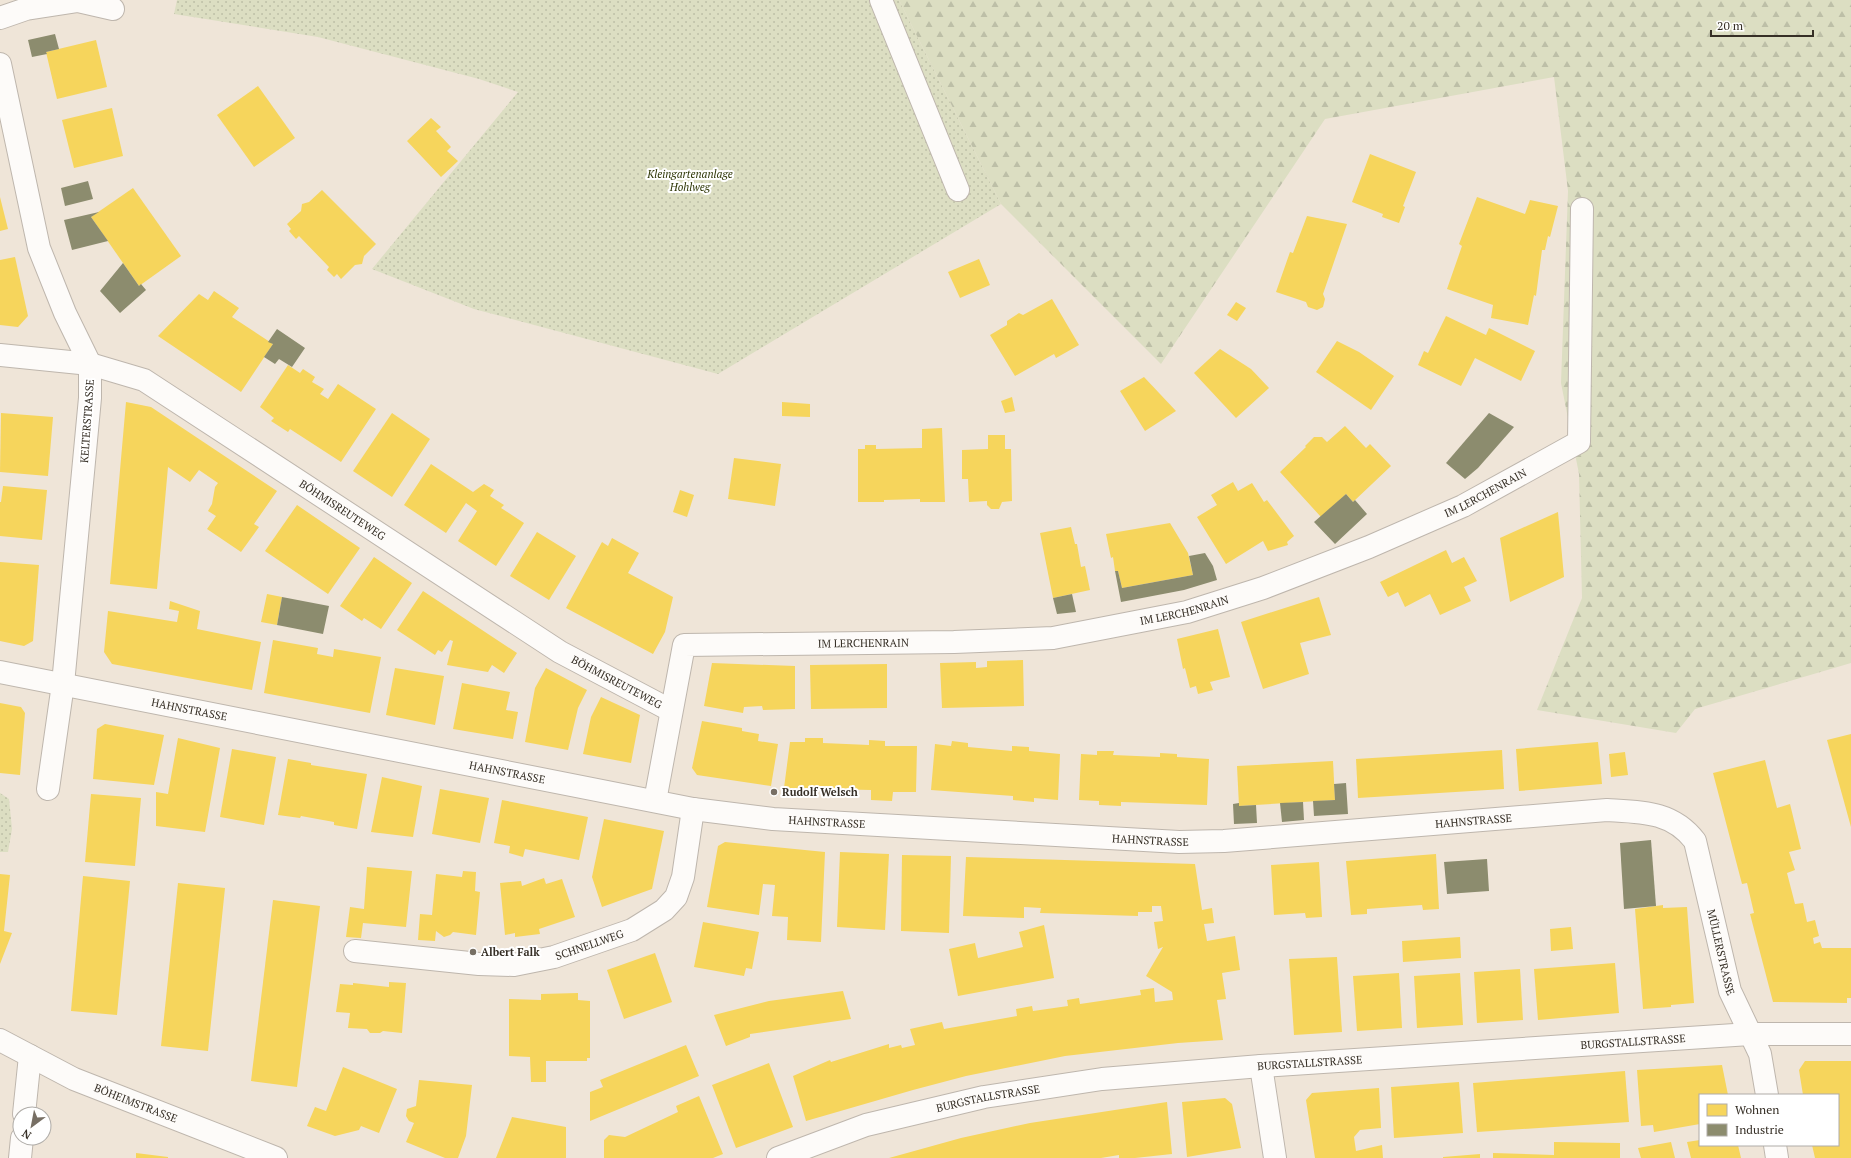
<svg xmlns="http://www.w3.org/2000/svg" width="1851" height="1158" viewBox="0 0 1851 1158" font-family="'PT Serif',serif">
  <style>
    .green { fill: url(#green-dots) }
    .forest { fill: url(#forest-firs) }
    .homes { fill: #f6d55c }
    .industry { fill: #8c8c6e }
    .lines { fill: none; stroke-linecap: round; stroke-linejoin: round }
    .minor-casing { stroke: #beb6ad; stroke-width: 24 }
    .minor { stroke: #fdfbf9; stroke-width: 22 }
    .poi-dot { fill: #776f64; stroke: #fff; stroke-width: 1.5 }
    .labels { text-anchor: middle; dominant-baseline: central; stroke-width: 4; stroke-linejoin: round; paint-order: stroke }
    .park-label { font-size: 11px; font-style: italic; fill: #2e3706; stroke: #fff }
    .street-label { font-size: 11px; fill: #362f26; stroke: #fff }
    .poi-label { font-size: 11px; font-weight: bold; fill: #362f26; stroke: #fff; text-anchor: start }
  </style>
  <defs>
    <pattern id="green-dots" width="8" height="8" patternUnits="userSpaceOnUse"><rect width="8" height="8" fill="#dcdec2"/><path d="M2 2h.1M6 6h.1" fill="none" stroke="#bdbfa7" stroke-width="1.8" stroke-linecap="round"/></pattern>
    <pattern id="forest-firs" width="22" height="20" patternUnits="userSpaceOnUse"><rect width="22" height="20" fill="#dcdec2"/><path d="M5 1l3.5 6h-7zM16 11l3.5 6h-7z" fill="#bdbfa7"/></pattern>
  </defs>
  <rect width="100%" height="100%" fill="#efe5d8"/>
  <!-- green -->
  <g class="green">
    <polygon points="177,0 899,0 1001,204 718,374 474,309 372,269 518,92 479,79 318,37 174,14"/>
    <polygon points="0,793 9,799 12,829 8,852 0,852"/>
  </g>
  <!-- forest -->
  <polygon class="forest" points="899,0 1851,0 1851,663 1695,709 1676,733 1537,710 1582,598 1579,474 1561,383 1568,191 1554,77 1325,119 1161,364 1001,204"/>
  <!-- homes -->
  <g class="homes">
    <polygon points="96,40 107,87 57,99 46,52"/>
    <polygon points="258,86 295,138 254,167 217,115"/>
    <polygon points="112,108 123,156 74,168 62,120"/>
    <polygon points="431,118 441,127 436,131 451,147 447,151 458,161 441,177 407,141"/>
    <polygon points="1370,154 1416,172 1403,206 1405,207 1399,223 1382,217 1383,214 1352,202"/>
    <polygon points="133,188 181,256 139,286 91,217"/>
    <polygon points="322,190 376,244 364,256 362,264 355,265 341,279 337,274 334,277 327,270 329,267 299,236 296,239 289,231 291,229 287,224 301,211 302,204 309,202"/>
    <polygon points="0,197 8,229 0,231"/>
    <polygon points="1477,197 1525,214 1530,200 1558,206 1550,237 1548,236 1545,250 1542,250 1536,296 1534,295 1528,325 1491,318 1493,305 1447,289 1462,246 1459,244"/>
    <polygon points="1307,216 1347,224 1323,294 1325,299 1323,307 1317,310 1308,307 1306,302 1276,292 1290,252 1293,253"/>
    <polygon points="15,257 28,316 18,327 0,325 0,260"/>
    <polygon points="979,259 990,285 960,298 948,272"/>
    <polygon points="214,291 239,308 232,317 273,344 241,392 158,336 199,294 208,300"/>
    <polygon points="1052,299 1079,345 1056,358 1054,354 1015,376 990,335 1007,325 1007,321 1019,313 1023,315"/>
    <polygon points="1236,302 1246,308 1237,321 1227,315"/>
    <polygon points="1446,316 1486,335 1489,328 1535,351 1521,381 1475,358 1461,386 1418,365 1424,351 1428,353"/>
    <polygon points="1337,341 1359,352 1394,376 1371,410 1316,372"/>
    <polygon points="1220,349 1251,369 1269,388 1236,418 1194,373"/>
    <polygon points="288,365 300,373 303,369 315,377 312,382 324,389 320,394 328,399 338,384 376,409 341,462 290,429 288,432 271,421 274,418 260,407"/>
    <polygon points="1144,377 1176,411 1145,431 1120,391"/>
    <polygon points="1012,397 1015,411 1005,413 1001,401"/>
    <polygon points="126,402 151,407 277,491 254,524 259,527 241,552 207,529 216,516 208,511 212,504 215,487 218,483 199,470 190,482 168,467 157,589 110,584"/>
    <polygon points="782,402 810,404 810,417 782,416"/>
    <polygon points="1,413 53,417 48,476 0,472"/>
    <polygon points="392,413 430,439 392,497 353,471"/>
    <polygon points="1345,426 1366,448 1370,444 1391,466 1353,502 1346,494 1321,517 1280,472 1306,447 1305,446 1314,437 1322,437 1327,442"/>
    <polygon points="942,428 945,502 920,502 920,499 884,500 884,502 858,502 858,449 865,449 865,445 876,445 876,449 922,448 922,429"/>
    <polygon points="988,435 1005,435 1005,449 1011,449 1012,501 1002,502 999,509 991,509 987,505 987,501 969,502 968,479 962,479 962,450 988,449"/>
    <polygon points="734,458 781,464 775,506 728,499"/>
    <polygon points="431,464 473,492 484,484 494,490 490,496 504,505 501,508 524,523 496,566 458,541 477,511 466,503 446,533 404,505"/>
    <polygon points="1233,482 1238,491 1252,483 1264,502 1267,500 1294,536 1287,542 1288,545 1268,551 1263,541 1226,564 1197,517 1217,505 1211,495"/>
    <polygon points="3,486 47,490 42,540 0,536 0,502 1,502"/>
    <polygon points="680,490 694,495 687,517 673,512"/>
    <polygon points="297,505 360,548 328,594 265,551"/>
    <polygon points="1558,512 1564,577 1510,602 1500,538"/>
    <polygon points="1170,523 1188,553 1193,575 1122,588 1118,571 1115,571 1113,557 1111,558 1106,534"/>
    <polygon points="1071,527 1075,544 1077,544 1081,567 1085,566 1090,590 1053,598 1040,533"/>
    <polygon points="537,532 576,556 549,600 510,576"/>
    <polygon points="612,538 639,553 628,573 673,597 665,632 653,654 566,608 602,542 608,546"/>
    <polygon points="1446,550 1452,563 1464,557 1477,581 1464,587 1471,601 1440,615 1430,594 1405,607 1398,592 1388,597 1380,582"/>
    <polygon points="374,557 412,583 381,629 364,618 362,621 340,606"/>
    <polygon points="0,562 39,565 33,641 24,646 0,641"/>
    <polygon points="423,591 517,653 504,673 492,665 488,672 447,665 453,641 450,640 442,652 438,650 435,655 397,630"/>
    <polygon points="267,594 282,597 277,625 261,622"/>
    <polygon points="1319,597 1331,635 1300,643 1309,674 1263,689 1241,622"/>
    <polygon points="170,601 200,611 197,629 261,642 252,690 112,664 104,652 108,611 177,622 179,611 169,609"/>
    <polygon points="1218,629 1230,677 1210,682 1213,690 1198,694 1196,686 1190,688 1185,668 1183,669 1177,639"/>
    <polygon points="273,640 318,648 317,654 333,657 334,649 381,657 370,713 264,693"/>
    <polygon points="1023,660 1024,706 942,708 940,663 976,662 976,668 987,667 987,661"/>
    <polygon points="712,663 795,666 795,709 763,710 762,706 744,707 743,713 704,706"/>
    <polygon points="887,664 887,708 811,709 810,665"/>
    <polygon points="395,668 444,676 435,725 386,715"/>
    <polygon points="546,668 587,690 578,708 568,750 525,742 535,688"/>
    <polygon points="462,683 510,692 506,710 518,712 513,739 453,729"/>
    <polygon points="601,697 640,715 631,763 583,754 591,717"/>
    <polygon points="0,703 21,707 25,713 20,775 0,773"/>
    <polygon points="702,721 742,728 742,731 759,734 758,741 778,744 771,786 697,775 692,768"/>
    <polygon points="105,724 164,735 154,785 93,779 97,729"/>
    <polygon points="1851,734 1851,827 1827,740"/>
    <polygon points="178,738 220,748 205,832 156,826 156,792 168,794"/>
    <polygon points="805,738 823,738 823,743 869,745 869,740 885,741 885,746 917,746 916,792 893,792 892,801 871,800 871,790 784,788 790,742 805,742"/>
    <polygon points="952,741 968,743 968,747 1012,751 1012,746 1029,747 1029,751 1060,754 1058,800 1034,798 1034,802 1013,800 1013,796 931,790 935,744 951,746"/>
    <polygon points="1598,742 1602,784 1519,791 1516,749"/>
    <polygon points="232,749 276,757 264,825 220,817"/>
    <polygon points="1502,750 1504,789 1358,798 1356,759"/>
    <polygon points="1097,751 1114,751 1113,755 1160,757 1160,753 1177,754 1177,757 1209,759 1207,805 1121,802 1121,806 1099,805 1099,801 1079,800 1081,754 1097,755"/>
    <polygon points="1625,752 1628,775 1611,777 1609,754"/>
    <polygon points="288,759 311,763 311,765 367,774 357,829 334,825 334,822 301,816 300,818 278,815"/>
    <polygon points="1765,760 1777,808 1790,804 1801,849 1789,852 1795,870 1787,873 1795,904 1803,903 1807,922 1815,920 1819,936 1813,938 1814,944 1820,942 1822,948 1851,948 1851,998 1847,998 1847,1003 1773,1002 1750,914 1754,913 1747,883 1742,884 1713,773"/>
    <polygon points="1333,761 1335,800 1239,806 1237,766"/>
    <polygon points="382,777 422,786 413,837 371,832"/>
    <polygon points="440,789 489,798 480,843 432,834"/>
    <polygon points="91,794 141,798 135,866 85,862"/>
    <polygon points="502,800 588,817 579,860 525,849 523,857 509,853 510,846 494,843"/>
    <polygon points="604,819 664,831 652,889 602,907 592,877"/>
    <polygon points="725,842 825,852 821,942 787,940 788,917 772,916 775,885 763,884 759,915 707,907 718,846"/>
    <polygon points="840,852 889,854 885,930 837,927"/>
    <polygon points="1436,854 1439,909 1423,910 1422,905 1394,907 1367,909 1367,914 1351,915 1346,861"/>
    <polygon points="902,855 951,856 949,933 901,931"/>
    <polygon points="966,857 1195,864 1202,910 1212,908 1214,923 1204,924 1207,941 1235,936 1240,970 1222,973 1226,999 1217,1000 1223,1040 1178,1043 1065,1056 966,1076 913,1090 806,1121 793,1076 830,1060 831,1062 889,1044 889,1048 901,1045 902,1048 915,1045 910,1029 942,1022 944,1029 1017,1016 1016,1009 1032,1006 1033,1011 1068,1006 1067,1000 1079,998 1080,1004 1141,995 1140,990 1154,988 1155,1002 1173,1000 1172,992 1146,976 1163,947 1158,949 1154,922 1163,921 1161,906 1152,906 1152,912 1138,912 1138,916 1040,913 1041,908 1024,907 1024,918 963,916"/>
    <polygon points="1319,862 1322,917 1306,918 1305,913 1274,915 1271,865"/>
    <polygon points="367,867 412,871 406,927 363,923 361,938 346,937 350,907 364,909"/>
    <polygon points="463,871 476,872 475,891 480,892 476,935 453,932 450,935 444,937 436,931 435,941 418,940 420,914 432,915 436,874 462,877"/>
    <polygon points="0,874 10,875 4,931 12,933 0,964"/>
    <polygon points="83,876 130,881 117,1015 71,1011"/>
    <polygon points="544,878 546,884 562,879 575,917 539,929 540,934 515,937 515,933 505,935 500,883 521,881 522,886"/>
    <polygon points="178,883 225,888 208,1051 161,1046"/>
    <polygon points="273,900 320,906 297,1087 251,1081"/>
    <polygon points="1663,905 1663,908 1687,907 1694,1003 1671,1005 1671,1007 1643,1009 1635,909"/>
    <polygon points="703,922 759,932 752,969 746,968 744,976 694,967"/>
    <polygon points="1044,925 1054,978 958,996 949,949 975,943 978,958 1023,947 1019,932"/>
    <polygon points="1571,927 1573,949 1551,951 1550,929"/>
    <polygon points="1460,937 1461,958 1403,962 1402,941"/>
    <polygon points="655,953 672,1002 624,1019 607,970"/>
    <polygon points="1337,957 1342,1032 1294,1035 1289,959"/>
    <polygon points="1615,963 1619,1013 1538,1020 1534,969"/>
    <polygon points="1520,969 1523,1020 1477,1023 1474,972"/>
    <polygon points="1399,973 1402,1028 1357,1031 1353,976"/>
    <polygon points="1460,973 1463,1025 1417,1028 1414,976"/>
    <polygon points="389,982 406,983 402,1033 383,1031 380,1033 370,1033 367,1029 348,1028 350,1013 336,1012 340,984 353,985 353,983 389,987"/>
    <polygon points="843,991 851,1019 750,1034 750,1037 726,1046 714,1015 769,1001"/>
    <polygon points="578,993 578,1000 590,1001 590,1058 587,1058 587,1061 546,1061 546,1082 531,1082 530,1057 509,1056 509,999 541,1000 541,994"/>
    <polygon points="686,1045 699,1076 590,1121 590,1092 603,1087 600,1080"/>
    <polygon points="1805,1061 1851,1061 1851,1158 1815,1158 1812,1145 1838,1145 1838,1095 1803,1095 1799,1070"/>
    <polygon points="769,1063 793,1127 736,1148 712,1085"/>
    <polygon points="1722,1065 1728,1095 1700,1095 1700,1124 1654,1132 1653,1125 1641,1126 1637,1070"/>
    <polygon points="343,1067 397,1089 379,1133 361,1126 359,1130 335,1136 307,1126 315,1107 326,1111"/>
    <polygon points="1625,1071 1629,1122 1477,1132 1473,1083"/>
    <polygon points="419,1080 472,1085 466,1136 458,1158 445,1158 406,1142 414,1123 409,1121 406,1116 407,1109 416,1106"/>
    <polygon points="1459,1082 1463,1133 1394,1138 1391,1087"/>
    <polygon points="1379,1088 1381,1128 1360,1130 1354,1137 1356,1151 1382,1145 1383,1158 1315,1158 1306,1100 1312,1093"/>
    <polygon points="699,1096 723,1154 713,1158 604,1158 604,1140 609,1135 625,1137 678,1112 676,1106"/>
    <polygon points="1225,1098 1232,1104 1241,1148 1187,1157 1182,1102"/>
    <polygon points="1167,1102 1172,1154 1135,1158 1119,1158 1119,1155 1101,1158 889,1158 961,1138 1030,1123"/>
    <polygon points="512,1117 566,1127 566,1158 496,1158"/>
    <polygon points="1700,1140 1700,1145 1738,1145 1741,1158 1691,1158 1687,1142"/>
    <polygon points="1554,1142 1620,1143 1620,1158 1493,1158 1493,1153 1554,1155"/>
    <polygon points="1671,1142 1675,1158 1641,1158 1638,1148"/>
    <polygon points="136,1153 168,1157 168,1158 136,1158"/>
    <polygon points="1480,1154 1480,1158 1443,1158 1443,1157"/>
  </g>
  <!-- industry -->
  <g class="industry">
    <polygon points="55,34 59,49 46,52 47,54 32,57 28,40"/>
    <polygon points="88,181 93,199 65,206 61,188"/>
    <polygon points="99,212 91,217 108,241 72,250 64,220"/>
    <polygon points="123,263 139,286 141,284 146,290 120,313 100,291"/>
    <polygon points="277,329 305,348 292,367 279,359 275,364 264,357 273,344 268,342"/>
    <polygon points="1489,413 1514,427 1478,468 1465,479 1446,463"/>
    <polygon points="1346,494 1353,502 1355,500 1367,514 1335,544 1314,522"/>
    <polygon points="1205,553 1213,566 1217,580 1184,590 1121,602 1115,571 1118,571 1122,588 1193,575 1189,556"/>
    <polygon points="1072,594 1076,612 1057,614 1053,598"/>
    <polygon points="282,597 329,606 323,634 277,625"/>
    <polygon points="1346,783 1348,814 1314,816 1313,801 1335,800 1334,784"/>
    <polygon points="1303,802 1304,820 1282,822 1280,803"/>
    <polygon points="1239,803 1239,806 1256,805 1257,823 1234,824 1233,804"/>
    <polygon points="1651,840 1656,906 1624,909 1620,843"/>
    <polygon points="1487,859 1489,891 1447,894 1444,862"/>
  </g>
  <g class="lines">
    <defs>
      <g id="minor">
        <polyline points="881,0 958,190"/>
        <polyline points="0,18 26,9 78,1 113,9"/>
        <polyline points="0,64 39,248 65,313 90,364 90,398 63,684 48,789"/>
        <path id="s1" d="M 0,355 L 90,364 L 144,380 L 560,652 L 670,710"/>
        <path id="s2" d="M 0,672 L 693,809 L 773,819 L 1179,842 L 1224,841 L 1607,810 C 1641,812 1672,811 1695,841 L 1730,991 L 1760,1054 L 1767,1095"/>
        <path id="s3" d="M 655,801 L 684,645 L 954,642 L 1053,638 L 1187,612 L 1263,588 L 1369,547 L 1463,506 L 1579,442 L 1582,209"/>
        <path id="s4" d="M 355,951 L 479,964 L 514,965 L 554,957 L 632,930 L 664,910 L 676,897 L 683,877 L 693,809"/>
        <path id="s5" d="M 0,1040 L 74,1079 L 276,1158"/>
        <polyline points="1261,1066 1275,1158"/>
        <polyline points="24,1114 30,1056"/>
        <polyline points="1775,1145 1777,1158"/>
        <polyline points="20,1158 22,1138"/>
        <path id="s6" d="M 778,1158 L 866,1125 L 984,1097 L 1102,1079 L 1261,1066 L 1750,1034 L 1851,1034"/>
      </g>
    </defs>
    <!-- minor casing -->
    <use href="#minor" class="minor-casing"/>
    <!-- minor -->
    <use href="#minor" class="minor"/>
  </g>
  <!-- markers -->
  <g class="poi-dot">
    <circle cx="774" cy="792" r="4"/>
    <circle cx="473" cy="952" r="4"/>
  </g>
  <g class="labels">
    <!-- park labels -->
    <g class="park-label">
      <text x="690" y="174">Kleingartenanlage<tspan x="690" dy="13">Hohlweg</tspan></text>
    </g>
    <!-- street labels -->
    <g class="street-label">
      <text transform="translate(87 421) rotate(-86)">KELTERSTRASSE</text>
      <text stroke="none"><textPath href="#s3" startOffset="986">IM LERCHENRAIN</textPath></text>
      <text stroke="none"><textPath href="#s1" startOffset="384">BÖHMISREUTEWEG</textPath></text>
      <text stroke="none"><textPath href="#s3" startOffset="662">IM LERCHENRAIN</textPath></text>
      <text stroke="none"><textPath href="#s3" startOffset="338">IM LERCHENRAIN</textPath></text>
      <text stroke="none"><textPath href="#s1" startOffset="708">BÖHMISREUTEWEG</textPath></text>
      <text stroke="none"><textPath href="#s2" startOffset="193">HAHNSTRASSE</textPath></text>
      <text stroke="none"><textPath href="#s2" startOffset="517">HAHNSTRASSE</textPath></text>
      <text stroke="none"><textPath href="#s2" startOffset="1489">HAHNSTRASSE</textPath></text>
      <text stroke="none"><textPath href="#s2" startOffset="841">HAHNSTRASSE</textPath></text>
      <text stroke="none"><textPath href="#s2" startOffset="1165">HAHNSTRASSE</textPath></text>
      <text stroke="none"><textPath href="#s4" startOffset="238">SCHNELLWEG</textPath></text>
      <text stroke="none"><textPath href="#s2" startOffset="1834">MÜLLERSTRASSE</textPath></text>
      <text stroke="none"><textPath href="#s6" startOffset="867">BURGSTALLSTRASSE</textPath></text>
      <text stroke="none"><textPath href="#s6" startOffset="543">BURGSTALLSTRASSE</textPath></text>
      <text stroke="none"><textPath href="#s6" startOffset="219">BURGSTALLSTRASSE</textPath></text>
      <text stroke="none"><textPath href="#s5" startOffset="150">BÖHEIMSTRASSE</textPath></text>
    </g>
    <!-- poi labels -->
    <g class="poi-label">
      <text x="782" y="792">Rudolf Welsch</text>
      <text x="481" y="952">Albert Falk</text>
    </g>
  </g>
  <!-- legend -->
  <rect x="1699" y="1094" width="140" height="52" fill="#ffffff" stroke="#afaca8"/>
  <rect x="1707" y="1104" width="20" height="12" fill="#f6d55c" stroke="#afaca8"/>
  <text x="1735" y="1114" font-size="12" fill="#362f26">Wohnen</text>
  <rect x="1707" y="1124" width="20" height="12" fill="#8c8c6e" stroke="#afaca8"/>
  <text x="1735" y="1134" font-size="12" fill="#362f26">Industrie</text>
  <!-- north arrow -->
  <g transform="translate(32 1126) rotate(212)"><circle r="19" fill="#ffffff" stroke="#afaca8"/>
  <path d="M0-3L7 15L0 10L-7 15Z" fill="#776f64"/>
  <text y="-6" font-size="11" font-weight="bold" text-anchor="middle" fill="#362f26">N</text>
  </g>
  <!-- scale -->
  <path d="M1711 30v6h102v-6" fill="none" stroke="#362f26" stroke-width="2"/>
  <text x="1717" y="30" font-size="12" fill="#362f26" stroke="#ffffff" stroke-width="3" paint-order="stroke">20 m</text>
</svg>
